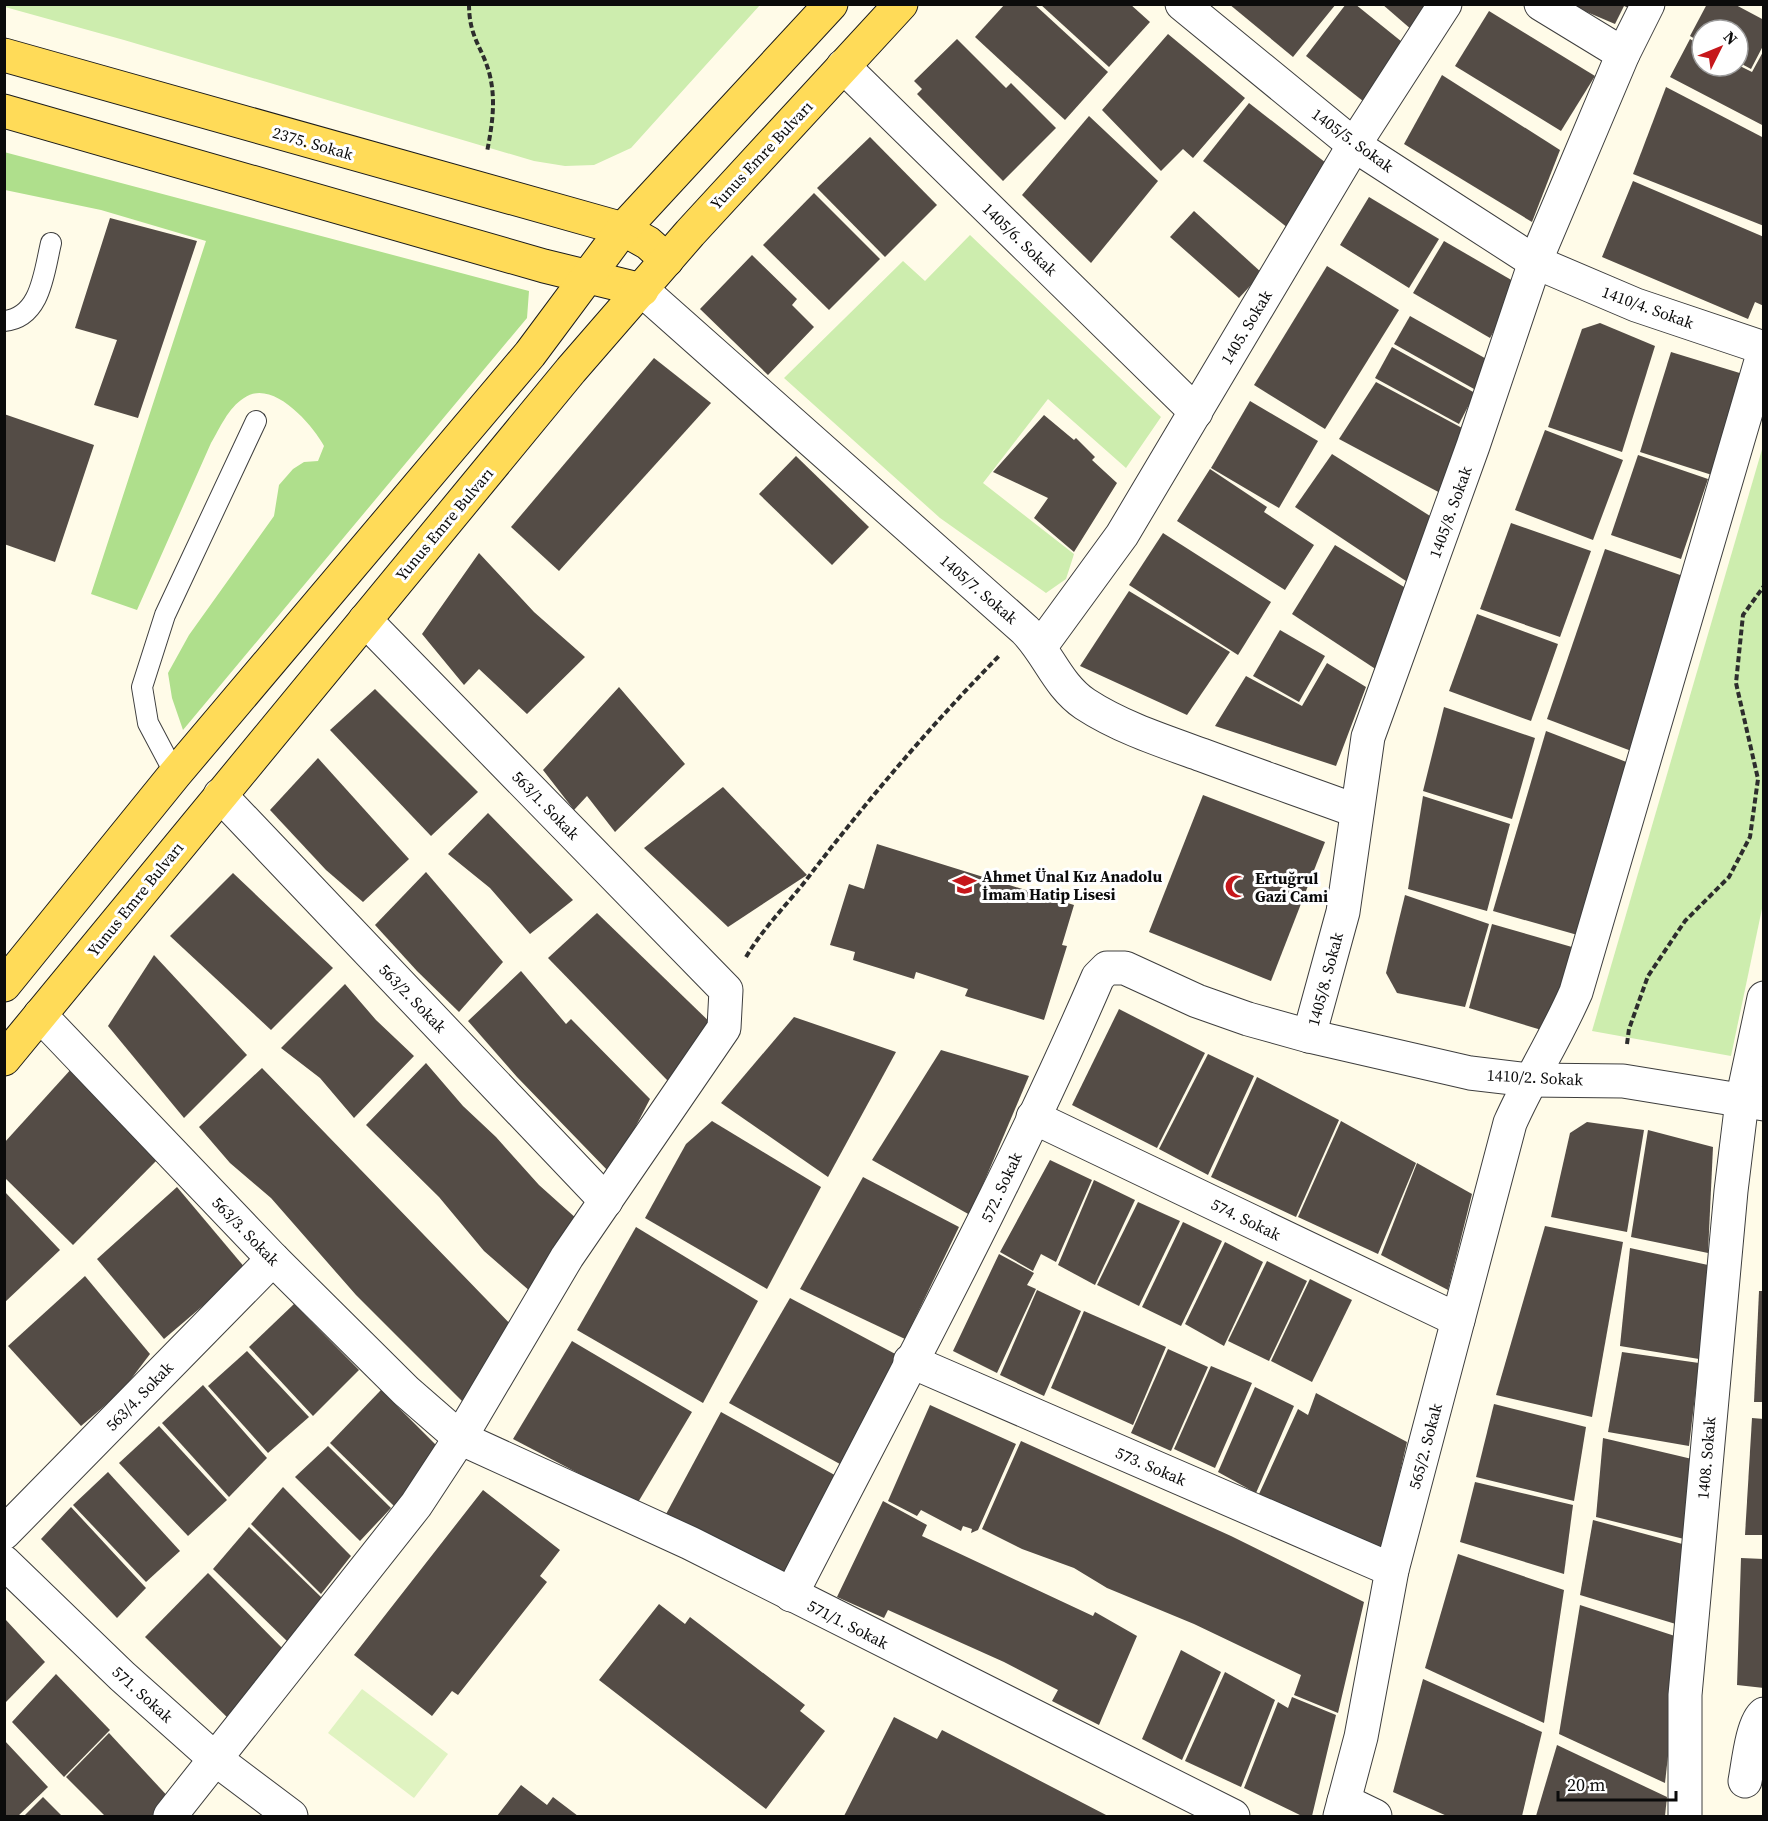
<svg xmlns="http://www.w3.org/2000/svg" width="1768" height="1821" viewBox="0 0 1768 1821" font-family="'Source Serif 4',serif">
  <style>
    .green { fill: #cdedae }
    .forest { fill: #afdf8c }
    .pitch { fill: #e0f3c1 }
    .building { fill: #544c46 }
    .lines { fill: none; stroke-linecap: round; stroke-linejoin: round }
    .service-casing { stroke: #3e3e3e; stroke-width: 22 }
    .minor-casing { stroke: #3e3e3e; stroke-width: 35 }
    .primary-casing { stroke: #1c1c1c; stroke-width: 35 }
    .path { stroke: #2d2d2d; stroke-width: 4; stroke-dasharray: 6 3; stroke-linecap: butt }
    .service { stroke: #fff; stroke-width: 20 }
    .minor { stroke: #fff; stroke-width: 33 }
    .primary { stroke: #ffdb58; stroke-width: 33 }
    .labels { text-anchor: middle; dominant-baseline: central; stroke-width: 6; stroke-linejoin: round; paint-order: stroke }
    .street-label { font-size: 16px; fill: #0b0b0b; stroke: #fff }
    .poi-label { font-size: 16px; font-weight: bold; fill: #0b0b0b; stroke: #fff; text-anchor: start }
  </style>
  <rect width="100%" height="100%" fill="#fffbe8"/>
  <!-- green -->
  <g class="green">
    <polygon points="4,5 5,4 760,5 631,148 594,165 565,166 534,161 124,40 5,7"/>
    <polygon points="970,235 1161,417 1126,468 1048,399 983,483 1074,554 1066,579 1046,593 940,518 784,378 903,261 925,281"/>
    <polygon points="1763,446 1763,904 1731,1056 1592,1031"/>
  </g>
  <!-- forest -->
  <path class="forest" d="M 4,152 L 529,291 L 527,318 L 183,730 L 172,698 L 168,673 L 189,635 L 274,516 L 279,485 L 293,469 L 304,462 L 318,461 L 324,446 C 312,424 272,378 244,398 C 228,408 220,428 211,443 L 137,610 L 91,594 L 206,241 L 101,210 L 5,190 Z"/>
  <!-- pitch -->
  <polygon class="pitch" points="362,1689 448,1754 414,1798 328,1733"/>
  <!-- building -->
  <g class="building">
    <polygon points="1005,4 1034,4 1108,72 1065,120 975,37"/>
    <polygon points="1040,4 1130,4 1150,22 1109,67"/>
    <polygon points="1229,4 1336,4 1293,57"/>
    <polygon points="1346,4 1355,4 1412,50 1368,105 1306,56"/>
    <polygon points="1382,4 1433,4 1412,30"/>
    <polygon points="1568,4 1631,4 1629,8 1624,6 1615,24"/>
    <polygon points="1707,4 1734,4 1764,20 1764,44 1751,69 1738,62 1738,30 1702,30 1702,43 1690,36"/>
    <polygon points="1489,11 1595,76 1561,131 1455,66"/>
    <polygon points="1168,34 1245,98 1193,158 1183,149 1161,171 1102,110"/>
    <polygon points="957,39 1006,88 1011,83 1056,128 1003,181 917,94 922,89 914,81"/>
    <polygon points="1690,39 1702,46 1702,66 1738,65 1752,72 1764,50 1764,126 1670,77"/>
    <polygon points="1442,75 1560,150 1532,222 1404,144"/>
    <polygon points="1666,87 1764,138 1764,226 1633,174"/>
    <polygon points="1249,103 1335,170 1288,228 1203,161"/>
    <polygon points="1089,116 1158,181 1091,263 1022,195"/>
    <polygon points="870,137 937,205 885,257 817,188"/>
    <polygon points="1633,181 1764,237 1764,306 1755,302 1748,319 1602,257"/>
    <polygon points="814,193 880,259 829,310 763,245"/>
    <polygon points="1369,197 1439,239 1409,288 1340,245"/>
    <polygon points="1194,211 1262,273 1239,298 1170,237"/>
    <polygon points="110,218 197,241 138,418 94,405 117,340 75,328"/>
    <polygon points="1444,241 1520,285 1490,338 1413,293"/>
    <polygon points="752,255 797,299 792,305 814,327 768,375 700,309"/>
    <polygon points="1327,266 1399,310 1325,429 1254,385"/>
    <polygon points="1410,316 1490,361 1474,389 1394,344"/>
    <polygon points="1600,323 1655,346 1622,452 1548,427 1582,329"/>
    <polygon points="1392,347 1475,393 1459,424 1375,378"/>
    <polygon points="1671,352 1743,374 1712,475 1640,452"/>
    <polygon points="654,358 711,403 559,571 511,527"/>
    <polygon points="1376,382 1464,429 1444,495 1339,439"/>
    <polygon points="1250,401 1318,441 1279,508 1211,468"/>
    <polygon points="4,414 94,445 55,562 4,544"/>
    <polygon points="1044,415 1074,440 1076,438 1095,457 1092,460 1117,483 1074,552 1034,518 1048,498 993,472"/>
    <polygon points="1545,430 1623,460 1593,540 1515,510"/>
    <polygon points="1332,454 1438,521 1415,587 1295,507"/>
    <polygon points="1638,455 1708,479 1681,559 1611,535"/>
    <polygon points="796,456 869,527 832,565 759,494"/>
    <polygon points="1210,469 1267,507 1264,512 1314,545 1285,590 1177,521"/>
    <polygon points="1511,523 1591,551 1560,637 1480,609"/>
    <polygon points="1163,533 1271,602 1238,655 1129,585"/>
    <polygon points="1335,545 1409,590 1380,672 1292,614"/>
    <polygon points="1605,549 1686,577 1634,752 1547,719"/>
    <polygon points="479,553 534,612 585,657 527,714 479,669 464,685 422,634"/>
    <polygon points="1129,591 1230,652 1187,715 1080,666"/>
    <polygon points="1477,614 1558,644 1531,721 1449,691"/>
    <polygon points="1280,630 1325,656 1299,702 1253,676"/>
    <polygon points="1327,663 1366,687 1336,766 1215,726 1246,676 1302,706"/>
    <polygon points="619,687 685,764 615,832 587,796 574,810 543,770"/>
    <polygon points="375,689 478,792 431,836 330,730"/>
    <polygon points="1444,707 1535,738 1512,819 1423,791"/>
    <polygon points="1546,731 1629,763 1581,936 1493,911"/>
    <polygon points="318,758 409,859 363,902 326,870 270,810"/>
    <polygon points="723,787 807,875 728,927 644,848"/>
    <polygon points="1203,795 1325,842 1271,981 1149,932"/>
    <polygon points="1423,796 1510,824 1487,911 1408,889"/>
    <polygon points="488,813 573,900 530,934 490,888 448,854"/>
    <polygon points="877,844 1074,905 1062,945 1067,946 1044,1020 965,996 968,989 916,972 914,979 853,960 855,952 830,945 849,884 864,889"/>
    <polygon points="426,872 503,962 459,1012 417,971 375,925"/>
    <polygon points="233,873 333,968 271,1030 170,936"/>
    <polygon points="1405,895 1489,924 1465,1007 1397,993 1386,973"/>
    <polygon points="597,913 718,1030 668,1081 548,958"/>
    <polygon points="1492,924 1572,947 1548,1032 1469,1008"/>
    <polygon points="154,955 247,1055 184,1118 108,1026"/>
    <polygon points="521,971 566,1024 571,1019 650,1099 611,1174 517,1077 468,1021"/>
    <polygon points="345,984 376,1020 414,1056 354,1118 320,1078 281,1048"/>
    <polygon points="1119,1009 1205,1053 1157,1148 1072,1105"/>
    <polygon points="794,1017 896,1052 828,1177 721,1103"/>
    <polygon points="941,1050 1029,1076 970,1215 872,1160"/>
    <polygon points="1208,1054 1254,1076 1208,1175 1159,1149"/>
    <polygon points="426,1063 463,1106 496,1137 539,1185 587,1228 531,1292 484,1251 439,1197 366,1125"/>
    <polygon points="73,1067 159,1158 73,1245 4,1177 4,1143"/>
    <polygon points="262,1068 521,1335 463,1402 356,1295 271,1198 230,1163 199,1127"/>
    <polygon points="1257,1077 1339,1120 1296,1217 1211,1177"/>
    <polygon points="712,1121 821,1187 767,1289 645,1218 686,1144"/>
    <polygon points="1341,1121 1416,1163 1378,1254 1298,1217"/>
    <polygon points="1587,1122 1644,1130 1627,1232 1551,1217 1570,1133"/>
    <polygon points="1648,1130 1713,1147 1708,1253 1631,1237"/>
    <polygon points="1050,1160 1092,1180 1056,1262 1041,1254 1033,1271 1000,1252"/>
    <polygon points="1417,1163 1472,1194 1448,1290 1381,1255"/>
    <polygon points="863,1177 959,1227 905,1339 800,1289"/>
    <polygon points="1094,1180 1135,1200 1095,1285 1058,1265"/>
    <polygon points="177,1187 246,1269 164,1339 97,1259"/>
    <polygon points="4,1191 60,1250 4,1303"/>
    <polygon points="1138,1202 1180,1221 1139,1306 1097,1285"/>
    <polygon points="1183,1222 1222,1241 1181,1326 1142,1307"/>
    <polygon points="1545,1226 1623,1242 1592,1417 1496,1395"/>
    <polygon points="636,1227 758,1301 703,1403 577,1330"/>
    <polygon points="1225,1242 1263,1262 1224,1346 1185,1324"/>
    <polygon points="1630,1248 1708,1265 1699,1359 1620,1346"/>
    <polygon points="999,1254 1034,1273 1027,1285 1036,1289 997,1373 953,1351"/>
    <polygon points="1267,1261 1307,1281 1269,1361 1228,1341"/>
    <polygon points="85,1276 150,1354 122,1391 81,1426 8,1346"/>
    <polygon points="1310,1279 1352,1300 1312,1382 1271,1361"/>
    <polygon points="1037,1290 1081,1311 1044,1396 1000,1375"/>
    <polygon points="1759,1291 1764,1291 1764,1402 1754,1402"/>
    <polygon points="790,1298 901,1357 849,1469 729,1403"/>
    <polygon points="294,1304 359,1370 313,1416 249,1347"/>
    <polygon points="1084,1311 1166,1347 1133,1425 1051,1388"/>
    <polygon points="572,1341 692,1412 637,1504 513,1439"/>
    <polygon points="1168,1349 1208,1367 1171,1451 1131,1433"/>
    <polygon points="247,1351 309,1417 268,1453 208,1386"/>
    <polygon points="1622,1352 1699,1363 1689,1446 1608,1432"/>
    <polygon points="1211,1366 1252,1383 1215,1468 1174,1449"/>
    <polygon points="203,1385 267,1458 229,1497 162,1423"/>
    <polygon points="1255,1387 1294,1406 1256,1493 1218,1472"/>
    <polygon points="381,1390 443,1452 395,1507 330,1443"/>
    <polygon points="1316,1393 1407,1442 1381,1555 1259,1494 1298,1409 1308,1415"/>
    <polygon points="1494,1404 1586,1427 1574,1501 1476,1477"/>
    <polygon points="930,1405 1016,1444 978,1530 971,1533 972,1529 963,1526 961,1531 921,1510 917,1516 888,1501"/>
    <polygon points="721,1412 840,1478 791,1581 665,1516"/>
    <polygon points="1752,1418 1764,1419 1764,1535 1745,1535"/>
    <polygon points="159,1426 227,1500 188,1536 119,1463"/>
    <polygon points="1603,1438 1692,1459 1684,1539 1596,1517"/>
    <polygon points="1021,1441 1231,1536 1364,1602 1338,1713 1294,1695 1301,1675 1194,1624 1107,1588 1074,1568 1022,1549 982,1529"/>
    <polygon points="328,1446 391,1508 360,1541 295,1477"/>
    <polygon points="108,1472 180,1551 146,1582 73,1505"/>
    <polygon points="1475,1482 1573,1505 1564,1574 1460,1542"/>
    <polygon points="283,1487 351,1556 321,1594 251,1524"/>
    <polygon points="483,1490 560,1550 540,1576 547,1582 458,1695 452,1691 432,1716 354,1655"/>
    <polygon points="883,1501 927,1525 922,1536 1093,1616 1095,1612 1137,1636 1099,1725 1052,1701 1058,1690 1004,1662 888,1610 884,1618 837,1597"/>
    <polygon points="71,1507 146,1588 117,1618 41,1539"/>
    <polygon points="1593,1520 1686,1545 1679,1625 1580,1595"/>
    <polygon points="249,1527 322,1598 288,1642 213,1569"/>
    <polygon points="1458,1554 1564,1590 1544,1723 1425,1668"/>
    <polygon points="1741,1558 1764,1559 1764,1688 1737,1685"/>
    <polygon points="208,1573 289,1655 233,1723 145,1637"/>
    <polygon points="659,1604 685,1624 690,1617 805,1705 800,1711 825,1731 766,1809 599,1680"/>
    <polygon points="1580,1605 1681,1638 1665,1783 1559,1734"/>
    <polygon points="5,1619 45,1662 5,1703"/>
    <polygon points="1181,1650 1221,1672 1182,1760 1142,1739"/>
    <polygon points="1225,1672 1275,1700 1241,1787 1185,1761"/>
    <polygon points="56,1674 110,1730 64,1777 12,1722"/>
    <polygon points="1423,1679 1542,1732 1522,1816 1447,1816 1393,1792"/>
    <polygon points="1292,1697 1336,1715 1312,1816 1302,1816 1244,1788 1278,1702 1288,1708"/>
    <polygon points="894,1717 937,1739 942,1730 1108,1816 844,1816"/>
    <polygon points="109,1733 173,1802 162,1816 105,1816 66,1777"/>
    <polygon points="4,1740 48,1787 18,1816 4,1816"/>
    <polygon points="1557,1745 1667,1797 1665,1816 1536,1816"/>
    <polygon points="521,1785 547,1805 553,1797 578,1816 497,1816"/>
    <polygon points="43,1797 62,1816 24,1816"/>
  </g>
  <g class="lines">
    <defs>
      <g id="service">
        <path d="M 4,321 C 41,318 44,272 51,243"/>
        <polyline points="175,774 148,723 142,687 165,615 256,421"/>
      </g>
      <g id="minor">
        <polyline points="1182,4 1354,145 1535,262 1636,305 1764,348"/>
        <polyline points="1541,4 1623,54"/>
        <polyline points="843,66 1196,412"/>
        <path d="M 642,290 L 1025,630 C 1048,653 1057,685 1085,704 C 1120,727 1163,741 1202,755 C 1253,774 1305,792 1357,811"/>
        <polyline points="1041,646 1122,535 1354,145 1445,4"/>
        <polyline points="220,795 606,1201"/>
        <polyline points="40,1015 273,1259 406,1391 460,1438 690,1543 1233,1816"/>
        <polyline points="1309,1036 1343,912 1368,737 1473,446 1535,262 1623,54 1648,4"/>
        <polyline points="1033,1117 1458,1320"/>
        <polyline points="910,1361 1392,1570"/>
        <polyline points="4,1533 273,1259"/>
        <polyline points="4,1562 122,1676 214,1758 291,1816"/>
        <path d="M 791,1595 C 896,1390 1007,1188 1098,977 L 1107,968 L 1125,968 L 1197,1001 L 1248,1019 L 1309,1036 L 1470,1073 L 1529,1080 L 1623,1081 L 1764,1104"/>
        <path d="M 1745,1781 C 1748,1766 1752,1723 1764,1714"/>
        <polyline points="1344,1801 1375,1816"/>
        <polyline points="170,1816 416,1505 460,1438 567,1257 724,1028 726,990 365,620"/>
        <path d="M 1340,1816 L 1361,1737 L 1392,1570 L 1510,1123 C 1530,1078 1556,1038 1576,992 L 1764,351"/>
        <polyline points="1685,1816 1685,1695 1731,1191 1742,1101 1764,998"/>
      </g>
      <g id="primary">
        <polyline points="4,55 623,229 648,243 667,260"/>
        <polyline points="4,111 544,266 642,290"/>
        <polyline points="4,985 175,774 530,354 623,229 831,4"/>
        <polyline points="4,1059 571,370 690,233 901,4"/>
      </g>
    </defs>
    <!-- service casing -->
    <use href="#service" class="service-casing"/>
    <!-- minor casing -->
    <use href="#minor" class="minor-casing"/>
    <!-- primary casing -->
    <use href="#primary" class="primary-casing"/>
    <!-- path -->
    <g class="path">
      <path d="M 469,4 C 469,39 483,47 490,76 C 496,102 492,126 487,152"/>
      <path d="M 746,957 C 765,925 791,901 813,871 C 871,796 932,724 999,656"/>
      <polyline points="1627,1044 1629,1029 1648,976 1685,921 1729,877 1750,837 1758,779 1736,683 1743,615 1764,586"/>
    </g>
    <!-- service -->
    <use href="#service" class="service"/>
    <!-- minor -->
    <use href="#minor" class="minor"/>
    <!-- primary -->
    <use href="#primary" class="primary"/>
  </g>
  <!-- icons -->
  <defs>
    <symbol id="school-bare" viewBox="-9 -9 18 18"><path d="M0-5L7-2L0 1L-7-2ZM-4 1L0 2.5L4 1V4Q0 6-4 4Z" fill="#c6171b" stroke="#fff" stroke-width="2.5" paint-order="stroke"/></symbol>
    <symbol id="mosque-bare" viewBox="-9 -9 18 18"><path d="M3.5-4.9A6 6 0 1 0 3.5 4.9A5 5 0 1 1 3.5-4.9Z" fill="#c6171b" stroke="#fff" stroke-width="2.5" paint-order="stroke"/></symbol>
  </defs>
  <g fill-rule="evenodd">
    <use href="#school-bare" x="948" y="868" width="33" height="33"/>
    <use href="#mosque-bare" x="1220" y="870" width="33" height="33"/>
  </g>
  <g class="labels">
    <!-- street labels -->
    <g class="street-label">
      <text transform="translate(1353 140) rotate(36)">1405/5. Sokak</text>
      <text transform="translate(313 143) rotate(16)">2375. Sokak</text>
      <text transform="translate(761 155) rotate(-47)">Yunus Emre Bulvarı</text>
      <text transform="translate(1020 239) rotate(44)">1405/6. Sokak</text>
      <text transform="translate(1648 307) rotate(20)">1410/4. Sokak</text>
      <text transform="translate(1246 327) rotate(-59)">1405. Sokak</text>
      <text transform="translate(1450 512) rotate(-70)">1405/8. Sokak</text>
      <text transform="translate(444 524) rotate(-50)">Yunus Emre Bulvarı</text>
      <text transform="translate(979 589) rotate(41)">1405/7. Sokak</text>
      <text transform="translate(546 805) rotate(46)">563/1. Sokak</text>
      <text transform="translate(135 899) rotate(-51)">Yunus Emre Bulvarı</text>
      <text transform="translate(1325 979) rotate(-75)">1405/8. Sokak</text>
      <text transform="translate(413 998) rotate(46)">563/2. Sokak</text>
      <text transform="translate(1535 1077) rotate(3)">1410/2. Sokak</text>
      <text transform="translate(1001 1187) rotate(-65)">572. Sokak</text>
      <text transform="translate(1246 1219) rotate(26)">574. Sokak</text>
      <text transform="translate(246 1231) rotate(46)">563/3. Sokak</text>
      <text transform="translate(139 1396) rotate(-46)">563/4. Sokak</text>
      <text transform="translate(1425 1446) rotate(-75)">565/2. Sokak</text>
      <text transform="translate(1706 1458) rotate(-85)">1408. Sokak</text>
      <text transform="translate(1151 1466) rotate(23)">573. Sokak</text>
      <text transform="translate(848 1624) rotate(27)">571/1. Sokak</text>
      <text transform="translate(143 1694) rotate(42)">571. Sokak</text>
    </g>
    <!-- poi labels -->
    <g class="poi-label">
      <text x="982" y="876">Ahmet Ünal Kız Anadolu<tspan x="982" dy="18">İmam Hatip Lisesi</tspan></text>
      <text x="1255" y="878">Ertuğrul<tspan x="1255" dy="18">Gazi Cami</tspan></text>
    </g>
  </g>
  <!-- border -->
  <rect width="1768" height="1821" fill="none" stroke="#0b0b0b" stroke-width="12"/>
  <!-- north arrow -->
  <g transform="translate(1720 48) rotate(47)"><circle r="28" fill="#ffffff" stroke="#9d9d9d" stroke-width="1.5"/>
  <path d="M0-4.5L10 22L0 15L-10 22Z" fill="#c6171b"/>
  <text y="-9" font-size="16" font-weight="bold" text-anchor="middle" fill="#0b0b0b">N</text>
  </g>
  <!-- scale -->
  <path d="M1558 1791v9h118v-9" fill="none" stroke="#0b0b0b" stroke-width="3"/>
  <text x="1567" y="1791" font-size="18" fill="#0b0b0b" stroke="#ffffff" stroke-width="4.5" paint-order="stroke">20 m</text>
</svg>
